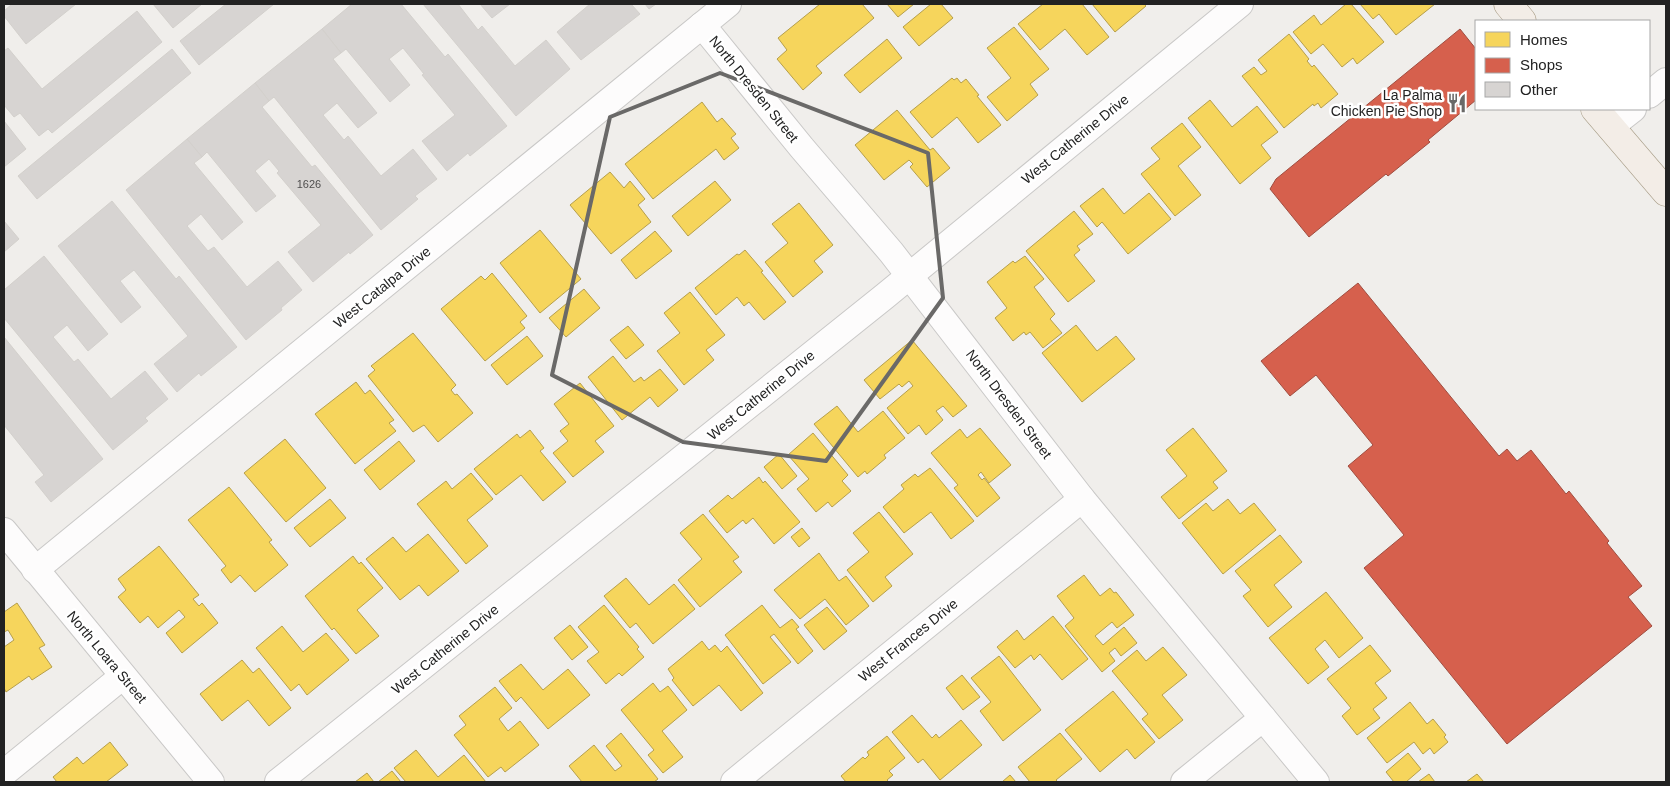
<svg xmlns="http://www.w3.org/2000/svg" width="1670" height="786" viewBox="0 0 1670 786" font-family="Helvetica,sans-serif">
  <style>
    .homes { fill: #f6d55c; stroke: #b69f4b }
    .shops { fill: #d6604d; stroke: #a04d40 }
    .building { fill: #d7d4d2; stroke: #d3d0cc }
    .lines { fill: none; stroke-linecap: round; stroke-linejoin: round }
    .minor-casing { stroke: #c9c8c7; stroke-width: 28 }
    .major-casing { stroke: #a79c86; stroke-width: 29 }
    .minor { stroke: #fdfcfc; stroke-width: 26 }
    .major { stroke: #f3ede7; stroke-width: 28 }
    .marked { fill: none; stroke: #6a6968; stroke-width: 4; stroke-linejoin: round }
    .labels { text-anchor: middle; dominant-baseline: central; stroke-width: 5; stroke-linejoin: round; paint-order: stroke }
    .number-label { font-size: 11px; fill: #4f4e4e }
    .street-label { font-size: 14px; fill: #222; stroke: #fff }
    .poi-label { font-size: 14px; fill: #222; stroke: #fff; text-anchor: end }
  </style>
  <rect width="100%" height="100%" fill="#f0eeeb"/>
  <!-- homes -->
  <g class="homes">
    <polygon points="820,4 862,4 874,18 816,66 822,73 803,90 777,59 787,50 778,38"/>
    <polygon points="887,4 914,4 898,17"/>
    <polygon points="931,4 941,4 953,18 919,46 903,27"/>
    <polygon points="1043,4 1082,4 1109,37 1087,55 1065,29 1040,50 1018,24"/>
    <polygon points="1092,4 1144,4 1146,6 1115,32"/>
    <polygon points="1346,4 1351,4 1384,42 1357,64 1353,58 1342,67 1323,44 1311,54 1293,32 1314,15 1321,25"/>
    <polygon points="1360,4 1435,4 1396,35 1379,14 1373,19"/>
    <polygon points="1014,27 1049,69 1030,84 1038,95 1007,121 987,97 1011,78 987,48"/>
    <polygon points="1289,34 1309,59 1307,61 1312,67 1314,65 1338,94 1321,108 1318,103 1314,106 1313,104 1284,128 1242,76 1254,67 1261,75 1267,71 1258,60"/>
    <polygon points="887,39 902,58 860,93 844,75"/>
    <polygon points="952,78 954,80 957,78 961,83 966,79 979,95 977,96 1001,125 978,143 957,117 932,138 910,112"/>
    <polygon points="1210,100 1232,127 1257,106 1278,132 1261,145 1271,158 1240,184 1188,118"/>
    <polygon points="702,102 717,122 722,118 736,134 731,138 739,148 724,160 716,149 653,199 625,164"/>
    <polygon points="897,110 930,150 933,148 950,168 927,187 910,167 913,164 909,160 884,180 855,145"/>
    <polygon points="1182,123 1201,147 1178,166 1201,195 1175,216 1141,174 1160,159 1151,148"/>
    <polygon points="610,172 624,188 630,181 645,199 638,205 651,222 611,254 570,205"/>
    <polygon points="715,181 731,200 688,236 672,216"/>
    <polygon points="1103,188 1124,214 1149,193 1171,219 1128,254 1102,222 1097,227 1080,206"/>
    <polygon points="799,203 833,245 814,261 823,272 793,297 765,262 788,243 772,224"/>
    <polygon points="1074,211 1093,234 1077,246 1080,250 1074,255 1095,281 1068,302 1026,251"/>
    <polygon points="540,230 581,279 540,313 500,263"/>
    <polygon points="655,231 672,251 636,279 621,260"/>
    <polygon points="745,250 763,271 761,272 786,302 764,320 749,302 744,306 737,297 716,315 695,288 737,254 739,255"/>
    <polygon points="1025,256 1044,279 1034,287 1055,314 1050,319 1062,333 1043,348 1030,332 1026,335 1024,332 1013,341 995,318 1007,308 987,282 1013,261 1015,263"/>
    <polygon points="492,273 527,316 520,322 525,328 485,361 441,309 481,276 485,280"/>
    <polygon points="584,289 600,308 566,337 549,318"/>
    <polygon points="690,292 725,335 706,350 714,360 684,385 657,351 680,333 664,313"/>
    <polygon points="1076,325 1097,351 1116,336 1135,359 1082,402 1042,353"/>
    <polygon points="628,326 644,345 626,359 610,340"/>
    <polygon points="413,333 456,385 451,390 455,395 457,394 473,413 438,442 424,425 413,432 368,376 375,370 371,366"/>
    <polygon points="527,336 543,356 507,385 491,365"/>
    <polygon points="912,340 967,406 953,417 943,406 936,411 943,420 926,435 919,425 908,434 887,408 913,386 909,381 902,387 899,384 880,399 864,380"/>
    <polygon points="613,356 634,382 641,377 644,381 660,369 678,390 658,407 650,397 622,420 588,377"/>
    <polygon points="356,382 365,394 370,390 394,420 389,423 396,431 355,464 315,414"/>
    <polygon points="580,383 614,426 595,441 604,452 573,477 553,453 568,441 560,431 569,424 554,404"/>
    <polygon points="837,406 858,432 883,411 905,438 884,455 886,458 867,474 865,471 858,477 814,424"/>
    <polygon points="980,428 1011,465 989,483 981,472 978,475 982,480 984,478 1000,498 977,517 954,488 958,485 931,453 960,429 967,438"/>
    <polygon points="1193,428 1227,471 1213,482 1218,488 1179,519 1161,497 1187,476 1166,450"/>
    <polygon points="530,430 544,448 540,451 566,482 543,501 521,475 496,495 474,469 517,434 520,438"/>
    <polygon points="813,433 848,475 842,481 851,491 832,507 828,502 816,512 797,489 809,479 788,455"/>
    <polygon points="285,439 326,488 286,522 244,473"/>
    <polygon points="399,441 415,461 380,490 364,470"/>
    <polygon points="779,454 797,476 782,489 764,467"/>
    <polygon points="930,468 974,521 951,539 931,512 904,533 883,507 904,489 901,485 915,474 918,477"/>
    <polygon points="471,473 493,499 467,520 488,546 466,564 417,504 446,481 452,489"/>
    <polygon points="759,477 763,483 765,481 800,522 774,544 753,518 746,524 743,520 727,533 709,511 728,495 732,499"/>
    <polygon points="229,487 272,540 269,542 288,565 255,592 240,575 231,583 221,570 226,566 188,520"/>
    <polygon points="330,499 346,518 310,547 294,528"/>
    <polygon points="1228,499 1240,514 1254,503 1276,530 1223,574 1182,523 1206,503 1213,511"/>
    <polygon points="879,512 913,554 885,577 892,586 873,602 847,570 869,552 853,533"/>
    <polygon points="703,514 739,557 733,561 742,572 700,607 678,580 702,559 680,533"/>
    <polygon points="802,528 810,538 799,547 791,537"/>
    <polygon points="428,534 459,571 428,596 419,585 400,600 366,559 393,537 406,552"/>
    <polygon points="1280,535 1302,562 1274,585 1292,607 1268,627 1243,596 1251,590 1235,571"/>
    <polygon points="159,546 199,595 193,599 199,606 202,603 218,623 182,653 166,633 185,617 179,610 158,628 148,616 140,623 118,597 126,590 118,579"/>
    <polygon points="819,553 839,581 846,576 869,606 846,625 825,599 800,619 774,590"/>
    <polygon points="353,556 359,564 361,562 383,588 357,610 379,636 356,654 334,628 332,630 305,596"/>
    <polygon points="1084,575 1100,596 1110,588 1114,593 1116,592 1134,615 1117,628 1112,622 1095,636 1103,645 1124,627 1137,643 1121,656 1115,648 1109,653 1115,661 1102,672 1065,626 1074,618 1057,596"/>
    <polygon points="626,578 649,605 674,584 695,609 653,644 636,623 630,628 604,596"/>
    <polygon points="1326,592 1363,638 1339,658 1325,640 1315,649 1329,667 1308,684 1269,638"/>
    <polygon points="17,603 45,645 39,648 52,667 32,680 29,676 6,692 4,688 4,647 14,640 8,630 4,632 4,612"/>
    <polygon points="604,605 639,647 637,649 644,657 622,676 619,673 606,684 587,661 599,652 578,627"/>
    <polygon points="762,605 780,628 792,619 799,627 796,629 813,651 798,664 774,634 770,637 791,662 763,684 725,635"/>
    <polygon points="827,607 847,631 824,650 804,625"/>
    <polygon points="1053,616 1088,659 1062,680 1040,654 1034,660 1031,655 1015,668 997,647 1017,630 1024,640"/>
    <polygon points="570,625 588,647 572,660 554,638"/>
    <polygon points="282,626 303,652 326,633 349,660 307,695 299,684 291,691 256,648"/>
    <polygon points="702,641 709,650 715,645 721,652 727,646 763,693 741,711 719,685 693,706 672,680 674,678 668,669"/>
    <polygon points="1370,645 1391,671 1375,683 1387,698 1373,709 1380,718 1357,735 1342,716 1351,708 1327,679"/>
    <polygon points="1163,647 1187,675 1162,695 1183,720 1159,739 1142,719 1148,714 1112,671 1137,650 1146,661"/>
    <polygon points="999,656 1041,710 1003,741 980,711 991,702 971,678"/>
    <polygon points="242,660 253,673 259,668 291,708 269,726 248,700 222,721 200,694"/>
    <polygon points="521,664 543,690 568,669 590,695 548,729 521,697 516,702 499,681"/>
    <polygon points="962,675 980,697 963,710 946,688"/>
    <polygon points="653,683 660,692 668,686 687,710 662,731 683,757 663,773 648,755 654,750 621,710"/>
    <polygon points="495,687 512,708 499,719 508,731 520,721 539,745 505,772 501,767 488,777 454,735 466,725 459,716"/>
    <polygon points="1113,691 1155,742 1135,759 1127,749 1100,772 1065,730"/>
    <polygon points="1410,702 1427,724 1433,719 1446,735 1444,737 1448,742 1434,754 1430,748 1423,754 1414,742 1387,763 1367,738"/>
    <polygon points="912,715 932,738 936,734 939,738 961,720 982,745 940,780 923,759 918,763 892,732"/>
    <polygon points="621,733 658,779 654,782 582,782 569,766 594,745 615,771 622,766 606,746"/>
    <polygon points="1060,733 1082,759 1056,780 1058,782 1030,782 1018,767"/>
    <polygon points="887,736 905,758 889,771 893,775 887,780 889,782 846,782 841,776 863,757 865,759 869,755 867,752"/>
    <polygon points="110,742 128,765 106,782 57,782 53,777 77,757 83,764"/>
    <polygon points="416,750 438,777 464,755 486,782 406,782 394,768"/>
    <polygon points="1408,753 1421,769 1406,782 1394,782 1386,772"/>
    <polygon points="392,771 401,782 378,782"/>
    <polygon points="367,773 374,782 355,782"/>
    <polygon points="1429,774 1435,782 1418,782"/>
    <polygon points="1477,774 1484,782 1466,782"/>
    <polygon points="1010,775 1016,782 1002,782"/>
  </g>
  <!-- shops -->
  <g class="shops">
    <polygon points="1460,29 1476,49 1476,100 1428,140 1430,142 1388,176 1386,174 1309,237 1270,189 1276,179"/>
    <polygon points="1358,283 1499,456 1507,449 1517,461 1531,450 1566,494 1569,491 1609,541 1607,543 1642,586 1628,597 1652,626 1507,744 1364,568 1404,535 1348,466 1373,445 1316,375 1290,396 1261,361"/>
  </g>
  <!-- building -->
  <g class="building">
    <polygon points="12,4 76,4 26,44 4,16 4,11"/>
    <polygon points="153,4 202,4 173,28"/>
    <polygon points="226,4 274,4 199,65 180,41"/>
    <polygon points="352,4 401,4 445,57 448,54 507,126 470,156 468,153 447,171 422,141 455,115 422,75 424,74 403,48 389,59 410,85 390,102 346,49 341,53 322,29"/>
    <polygon points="423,4 458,4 478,30 482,26 515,66 546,40 570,69 516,116"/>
    <polygon points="480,4 510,4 492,18"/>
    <polygon points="590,4 631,4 640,14 581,60 557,32"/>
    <polygon points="645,4 656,4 649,9"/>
    <polygon points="137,11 162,42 52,133 48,129 39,136 20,113 14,117 4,105 4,51 8,48 42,89"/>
    <polygon points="322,29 341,53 333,59 377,113 358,128 337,103 323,115 344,140 348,136 381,176 413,149 437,179 415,196 418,199 381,230 274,97 269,101 255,83"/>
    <polygon points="172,49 191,73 37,199 18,176"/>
    <polygon points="255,83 269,101 262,107 312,167 315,165 373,235 350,254 349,252 313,282 288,252 321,225 277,173 279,171 269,159 255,171 276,196 256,212 207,152 202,157 187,139"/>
    <polygon points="4,121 26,149 4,167"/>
    <polygon points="187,139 202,157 194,163 243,222 222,240 201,214 187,226 208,251 214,247 247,287 278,261 302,290 281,308 282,310 246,340 126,190"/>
    <polygon points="112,201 176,279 179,276 237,347 201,376 199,373 177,392 154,364 188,336 134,270 120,281 141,307 121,323 58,246"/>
    <polygon points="4,221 19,239 4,252"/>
    <polygon points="44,256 108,334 88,351 67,325 53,337 74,362 78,359 111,399 145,371 168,399 145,418 148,421 113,450 4,318 4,290"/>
    <polygon points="4,337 103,459 51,502 35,482 44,475 4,425"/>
  </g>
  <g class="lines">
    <defs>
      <g id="minor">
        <polyline points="702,25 802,148 891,252 1082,499 1316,782"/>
        <polyline points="1649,95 1666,81"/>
        <polyline points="1610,127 1633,109"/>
        <polyline points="4,531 211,782"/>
        <polyline points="35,570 728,4"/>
        <polyline points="4,773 123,676"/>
        <polyline points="278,782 885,296 1240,4"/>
        <polyline points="734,782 1082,499"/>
        <polyline points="1184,782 1263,718"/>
      </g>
      <g id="major">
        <polyline points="1508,4 1522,21"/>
        <polyline points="1595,109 1666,192"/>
      </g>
    </defs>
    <!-- minor casing -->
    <use href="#minor" class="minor-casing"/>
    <!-- major casing -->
    <use href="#major" class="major-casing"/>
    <!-- minor -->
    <use href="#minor" class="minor"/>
    <!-- major -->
    <use href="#major" class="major"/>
  </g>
  <!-- marked area -->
  <path class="marked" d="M 720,73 L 928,153 L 943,298 L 826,461 L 683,442 L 552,375 L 610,117 Z"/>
  <!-- icons -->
  <defs>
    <symbol id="restaurant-bare" viewBox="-9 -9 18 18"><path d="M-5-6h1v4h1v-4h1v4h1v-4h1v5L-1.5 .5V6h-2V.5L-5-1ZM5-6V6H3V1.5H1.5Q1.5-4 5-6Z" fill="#6a6968" stroke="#fff" stroke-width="2.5" paint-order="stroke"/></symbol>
  </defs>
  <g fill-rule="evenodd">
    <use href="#restaurant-bare" x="1443" y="89" width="28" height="28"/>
  </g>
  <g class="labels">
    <!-- number labels -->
    <g class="number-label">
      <text x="309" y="184">1626</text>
    </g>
    <!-- street labels -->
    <g class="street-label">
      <text transform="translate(754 89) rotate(51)">North Dresden Street</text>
      <text transform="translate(1075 139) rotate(-39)">West Catherine Drive</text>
      <text transform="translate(382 287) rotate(-39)">West Catalpa Drive</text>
      <text transform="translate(761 395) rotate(-39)">West Catherine Drive</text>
      <text transform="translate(1009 404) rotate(53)">North Dresden Street</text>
      <text transform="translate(908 640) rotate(-39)">West Frances Drive</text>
      <text transform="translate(445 649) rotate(-39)">West Catherine Drive</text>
      <text transform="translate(107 657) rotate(50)">North Loara Street</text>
    </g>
    <!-- poi labels -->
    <g class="poi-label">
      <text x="1442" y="95">La Palma<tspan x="1442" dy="16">Chicken Pie Shop</tspan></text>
    </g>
  </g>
  <!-- border -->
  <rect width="1670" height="786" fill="none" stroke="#222222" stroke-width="10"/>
  <!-- legend -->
  <rect x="1475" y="20" width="175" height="90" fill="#ffffff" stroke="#a7a7a7"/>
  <rect x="1485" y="32" width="25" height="15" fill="#f6d55c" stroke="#a7a7a7"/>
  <text x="1520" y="45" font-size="15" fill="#222222">Homes</text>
  <rect x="1485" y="58" width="25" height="15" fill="#d6604d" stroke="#a7a7a7"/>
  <text x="1520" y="70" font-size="15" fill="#222222">Shops</text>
  <rect x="1485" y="82" width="25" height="15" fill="#d7d4d2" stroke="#a7a7a7"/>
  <text x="1520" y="95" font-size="15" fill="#222222">Other</text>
</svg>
